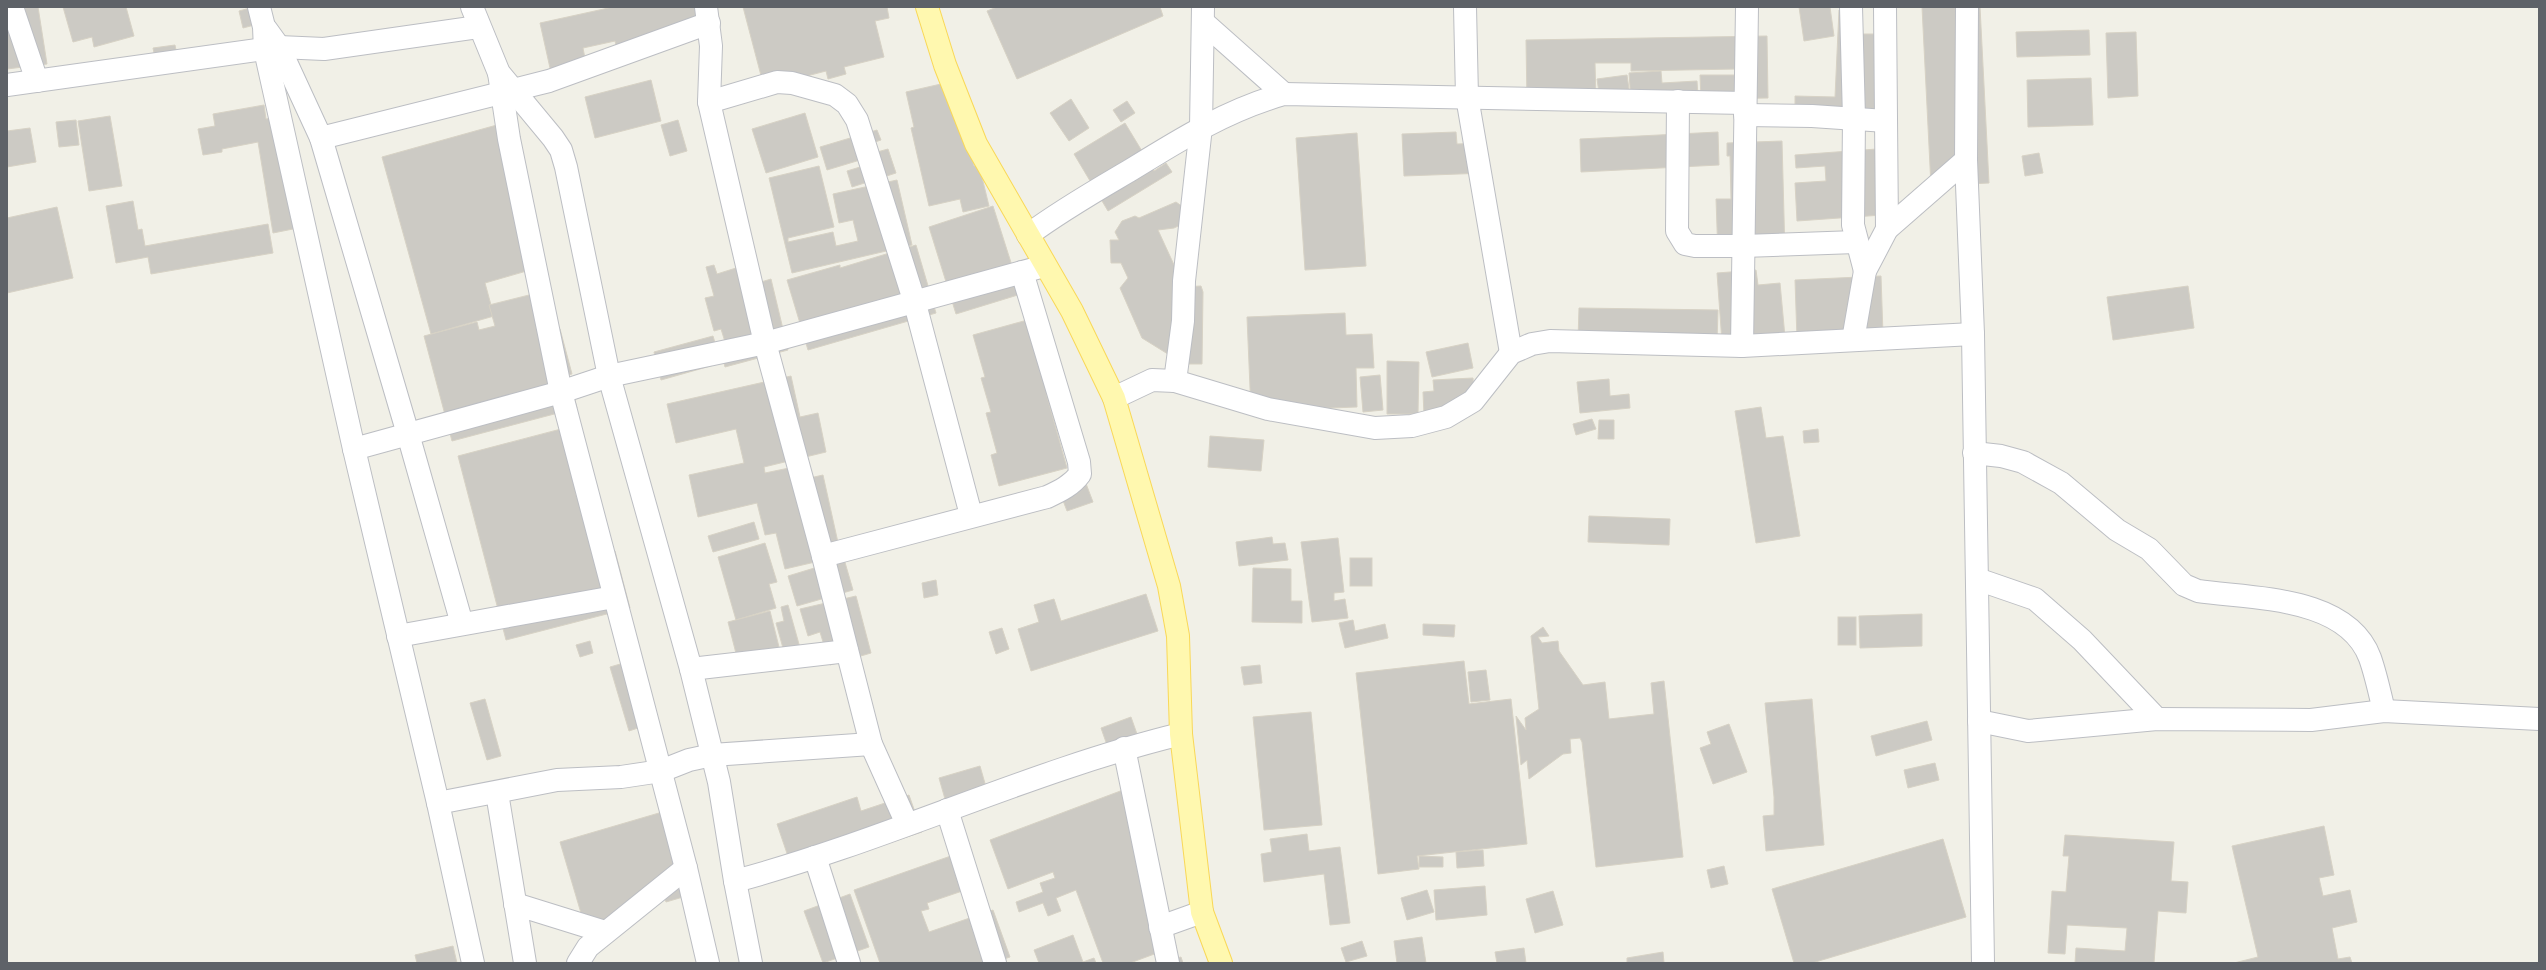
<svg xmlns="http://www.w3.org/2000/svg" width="2546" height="970" viewBox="0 0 2546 970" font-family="Roboto,sans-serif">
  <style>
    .building { fill: #cccac4; stroke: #d7d2c5 }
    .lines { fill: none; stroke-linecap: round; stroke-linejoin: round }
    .street-casing { stroke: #bcbec3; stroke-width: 24 }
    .primary-casing { stroke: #f9d858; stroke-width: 24 }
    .street { stroke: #fff; stroke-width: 22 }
    .primary { stroke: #fff8af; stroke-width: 22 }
  </style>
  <rect width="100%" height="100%" fill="#f1f0e7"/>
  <!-- building -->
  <g class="building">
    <polygon points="7,7 38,7 47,64 7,69"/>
    <polygon points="63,7 126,7 134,36 94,47 92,37 73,42"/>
    <polygon points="254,7 262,23 243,28 239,11"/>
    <polygon points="613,7 710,7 714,26 617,49 615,41 583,48 587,69 552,77 540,23"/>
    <polygon points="743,7 887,7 889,18 875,21 884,57 844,67 846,74 828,79 826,71 764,87"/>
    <polygon points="997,7 1160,7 1163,16 1017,79 987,11"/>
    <polygon points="1799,7 1833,7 1830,7 1834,36 1804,41"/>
    <polygon points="1922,7 1980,7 1989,183 1931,186"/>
    <polygon points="1839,10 1852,10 1852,34 1879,34 1875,117 1795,116 1795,96 1835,97"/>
    <polygon points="2089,30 2090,55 2017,57 2016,32"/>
    <polygon points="2136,32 2138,96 2108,98 2106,33"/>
    <polygon points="1767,36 1768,98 1701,99 1700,75 1745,75 1737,69 1631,71 1631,63 1595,63 1596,99 1527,102 1526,40"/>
    <polygon points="175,45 177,55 155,58 153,48"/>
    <polygon points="1661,71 1662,83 1697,81 1698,96 1631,100 1629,73"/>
    <polygon points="1627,75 1630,96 1600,100 1597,79"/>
    <polygon points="2091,78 2093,125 2028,127 2027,80"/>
    <polygon points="651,80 661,121 595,138 585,97"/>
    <polygon points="954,81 974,166 979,165 989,206 963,212 960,199 929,206 911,128 914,127 906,92"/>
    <polygon points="1071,99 1089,128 1069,141 1050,113"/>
    <polygon points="1127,101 1135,113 1121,122 1113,110"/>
    <polygon points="264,105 266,119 284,116 303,227 273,233 258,142 222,149 222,152 203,155 198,129 215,126 213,114"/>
    <polygon points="805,113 818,157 766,173 752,129"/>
    <polygon points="110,116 122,186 89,191 78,121"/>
    <polygon points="76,120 79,145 59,147 56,122"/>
    <polygon points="678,120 687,151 670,156 661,125"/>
    <polygon points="504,123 544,266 485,283 494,316 431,334 382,157"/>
    <polygon points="1125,123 1154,171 1166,163 1172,172 1108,211 1074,154"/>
    <polygon points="30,128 36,162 7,167 7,131"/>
    <polygon points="877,130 881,140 866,145 870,157 827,170 820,147"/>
    <polygon points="1456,132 1457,144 1485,143 1486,173 1404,176 1402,134"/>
    <polygon points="1718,132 1719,165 1581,172 1580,139"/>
    <polygon points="1357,133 1366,266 1305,270 1296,138"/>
    <polygon points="1782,141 1785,254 1718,256 1716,199 1731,199 1730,156 1727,156 1727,143"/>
    <polygon points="888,149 896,173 852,187 847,171 873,163 870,154"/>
    <polygon points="1877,149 1882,215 1797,221 1795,183 1826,181 1825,166 1796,168 1795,155"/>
    <polygon points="2039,153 2043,173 2025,176 2022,156"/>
    <polygon points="819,166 834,227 788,238 788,242 833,232 836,246 858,241 853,220 839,223 833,194 897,180 912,245 792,273 769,178"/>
    <polygon points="133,201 138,230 142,229 145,246 268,224 273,253 151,274 148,257 116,263 106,206"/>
    <polygon points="1176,202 1197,217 1174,228 1158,230 1181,280 1181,287 1201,286 1203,292 1202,364 1184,364 1142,338 1120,288 1128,278 1121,263 1111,263 1110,240 1119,240 1115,232 1122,221 1135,216 1139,218"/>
    <polygon points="993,206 1021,294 956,314 929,227"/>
    <polygon points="57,207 73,278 7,293 7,218"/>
    <polygon points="916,245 936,313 808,350 787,280 840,265 840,268"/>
    <polygon points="714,265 717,274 736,268 741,288 771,279 788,350 725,367 720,347 726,345 721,329 714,331 705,298 714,296 706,267"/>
    <polygon points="1756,270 1758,285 1780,283 1785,337 1722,342 1717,273"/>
    <polygon points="1881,276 1883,335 1797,339 1795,280"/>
    <polygon points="2188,286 2194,328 2113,340 2107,297"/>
    <polygon points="549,290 547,332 560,329 572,374 568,375 577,408 452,441 424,336 477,322 479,330 495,326 489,305"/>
    <polygon points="1579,308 1718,310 1717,342 1578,340"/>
    <polygon points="1345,313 1346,335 1372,334 1374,368 1356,368 1357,407 1251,411 1247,317"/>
    <polygon points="1031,319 1051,391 1046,393 1067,468 999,486 991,455 997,453 986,413 991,412 981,378 985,377 973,335"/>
    <polygon points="713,336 721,363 661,380 654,352"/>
    <polygon points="1468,343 1473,368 1432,377 1426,352"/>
    <polygon points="1387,361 1419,362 1418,414 1387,414"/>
    <polygon points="1380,375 1383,410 1363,412 1360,377"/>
    <polygon points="791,376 800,417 818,413 826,452 764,467 765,473 789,468 792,482 823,475 841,556 785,569 776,533 765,535 757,503 698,517 689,475 744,463 736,429 676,443 667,404"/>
    <polygon points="1473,378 1475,412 1424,415 1423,392 1434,391 1433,380"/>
    <polygon points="1609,379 1610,396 1629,394 1630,408 1580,413 1577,382"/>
    <polygon points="1761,407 1766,438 1783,436 1800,536 1756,543 1735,411"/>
    <polygon points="1592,419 1596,429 1576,435 1573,424"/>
    <polygon points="1599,420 1614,420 1614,439 1598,439"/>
    <polygon points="580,424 594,487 575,492 577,498 593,494 609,553 615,551 630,608 506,640 458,456"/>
    <polygon points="1818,429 1819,442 1804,443 1803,431"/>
    <polygon points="1210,436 1264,440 1261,471 1208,467"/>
    <polygon points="1085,481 1093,502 1067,511 1059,490"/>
    <polygon points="1589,516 1670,519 1669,545 1588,542"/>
    <polygon points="754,522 759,539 713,552 708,536"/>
    <polygon points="1272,537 1273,544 1285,543 1288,560 1239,566 1236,542"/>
    <polygon points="1338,538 1344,592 1334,593 1334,601 1345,599 1348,618 1312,622 1301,542"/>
    <polygon points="765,543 777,582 769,584 776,608 736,620 718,557"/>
    <rect x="1350" y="558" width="22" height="28"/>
    <polygon points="844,559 853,590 797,606 788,576"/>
    <polygon points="1253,568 1291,569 1291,601 1302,601 1302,623 1252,622"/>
    <polygon points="936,580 938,595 924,598 922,583"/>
    <polygon points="1146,594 1158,631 1031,671 1018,629 1039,622 1034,605 1054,599 1061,621"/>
    <polygon points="856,596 871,653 830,665 820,632 808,636 800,609"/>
    <polygon points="788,605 804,662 788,666 776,623 784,621 781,607"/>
    <polygon points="770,611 783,663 741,673 728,622"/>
    <polygon points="1922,614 1922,646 1860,648 1859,616"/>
    <rect x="1838" y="617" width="18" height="28"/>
    <polygon points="1353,620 1355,631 1385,624 1388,638 1345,648 1339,623"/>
    <polygon points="1423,624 1455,625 1454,637 1423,635"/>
    <polygon points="1543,627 1549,636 1538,637 1542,643 1558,641 1559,651 1583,685 1605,682 1609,719 1654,714 1651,683 1664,681 1683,857 1596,867 1582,742 1580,738 1570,739 1571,753 1563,754 1529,779 1527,760 1521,765 1516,716 1526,730 1525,718 1539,709 1531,636"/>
    <polygon points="1002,628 1009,649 996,654 989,632"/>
    <polygon points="590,641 593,653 580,657 576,645"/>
    <polygon points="634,660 653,723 629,731 610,667"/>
    <polygon points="1464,661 1469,704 1511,699 1527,844 1417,856 1419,869 1378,874 1356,673"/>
    <polygon points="1260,665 1262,683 1244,685 1241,667"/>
    <polygon points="1486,670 1490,700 1471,702 1468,672"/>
    <polygon points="485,699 501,756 487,760 470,703"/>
    <polygon points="1812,699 1824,845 1766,851 1763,816 1774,815 1774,797 1765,703"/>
    <polygon points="1311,712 1322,825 1264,830 1253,717"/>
    <polygon points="1131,717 1137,734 1107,745 1101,728"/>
    <polygon points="1927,721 1932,740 1876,756 1871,736"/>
    <polygon points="1729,724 1747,772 1713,784 1700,748 1711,744 1707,732"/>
    <polygon points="1935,763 1939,780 1908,788 1904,770"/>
    <polygon points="980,766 988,794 947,806 939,778"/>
    <polygon points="1131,787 1146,863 1176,946 1130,963 1103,963 1076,890 1056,898 1061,911 1048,916 1043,903 1019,912 1016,902 1043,892 1040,883 1055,878 1053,872 1008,889 990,840"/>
    <polygon points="909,795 922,832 794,874 777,824 857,797 861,811"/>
    <polygon points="676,808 700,892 666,902 665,899 641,906 586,930 560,842"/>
    <polygon points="2324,826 2334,875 2319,878 2323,896 2350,890 2357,922 2332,928 2338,959 2350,957 2352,963 2234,963 2258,957 2232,846"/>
    <polygon points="1307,834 1309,851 1340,847 1350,923 1330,925 1324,874 1264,882 1261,854 1272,852 1270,839"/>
    <polygon points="2065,835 2174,842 2171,881 2188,882 2186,913 2158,911 2154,963 2075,963 2076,948 2125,951 2127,928 2067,925 2065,954 2048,953 2052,891 2066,892 2069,856 2063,856"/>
    <polygon points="1943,839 1966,917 1812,963 1794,963 1772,889"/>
    <polygon points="1483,850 1484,866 1457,868 1456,852"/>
    <polygon points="965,851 977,886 927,903 929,909 921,911 929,932 993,910 1010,957 992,963 880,963 854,890"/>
    <polygon points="1419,856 1443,857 1443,867 1419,867"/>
    <polygon points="1724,866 1728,884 1711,888 1707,870"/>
    <polygon points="1485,886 1487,915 1436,920 1434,890"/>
    <polygon points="1427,890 1434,912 1407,920 1401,898"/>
    <polygon points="1553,891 1563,925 1535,933 1526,899"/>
    <polygon points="850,894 869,947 823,963 804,911"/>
    <polygon points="1073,935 1083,962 1094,958 1096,963 1039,963 1034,950"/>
    <polygon points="1422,937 1426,963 1397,963 1394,941"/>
    <polygon points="1362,941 1367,956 1346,962 1341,948"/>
    <polygon points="453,946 457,963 417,963 415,955"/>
    <polygon points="1524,948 1526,963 1497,963 1495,952"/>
    <polygon points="1663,952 1664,963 1627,963 1627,958"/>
    <polygon points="1181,957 1183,963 1166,963 1165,961"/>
  </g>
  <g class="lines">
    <defs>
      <g id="street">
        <polyline points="12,7 37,81"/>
        <polyline points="259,7 264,27 265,50 354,449 438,803 473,963"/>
        <polyline points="472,7 499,73 553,138 561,150 566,167 609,376 691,669 719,782 735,881 751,963"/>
        <path d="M 706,7 L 711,46 L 709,102 L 765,343 L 823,556 L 1047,497 C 1060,491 1072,485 1080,474 L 1079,462 L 1022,272"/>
        <polyline points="1465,7 1467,97 1511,353"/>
        <polyline points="1851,7 1854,118 1853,225 1865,271"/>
        <polyline points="1885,7 1887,229"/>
        <polyline points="1967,7 1966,160 1973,334 1983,963"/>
        <polyline points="1203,22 1284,94"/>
        <polyline points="266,29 279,47 321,138 408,434 462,624"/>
        <polyline points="499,73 509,139 561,392 686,868 708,963"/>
        <polyline points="7,85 279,47 324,49 478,27"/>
        <polyline points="1678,101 1677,231 1685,244 1695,246 1743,246 1856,242"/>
        <polyline points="709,102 777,82 792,83 835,95 847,104 857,120 914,300 971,515"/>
        <polyline points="1745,115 1812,116 1886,121"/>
        <polyline points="321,138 549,81 709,23"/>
        <path d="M 1028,235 C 1060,211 1095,191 1129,171 C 1179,140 1227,110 1284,94 L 1745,103"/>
        <polyline points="1853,340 1865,271 1887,229 1966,160"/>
        <polyline points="1742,346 1747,7"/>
        <polyline points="1175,381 1183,321 1184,281 1201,127 1203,7"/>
        <polyline points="1114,398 1152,380 1175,381 1268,409 1375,428 1412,426 1446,417 1473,401 1511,353 1532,344 1550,341 1742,346 1973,334"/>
        <polyline points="354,449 561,392 609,376 765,343 1037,268"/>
        <path d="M 1974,453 L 2001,456 L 2023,462 L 2061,483 L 2117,530 L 2149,549 L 2184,585 L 2198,591 C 2253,599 2347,596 2370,658 C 2376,675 2380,694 2384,711"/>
        <polyline points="823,556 871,744 907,824"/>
        <polyline points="1977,579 2035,599 2082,640 2157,719"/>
        <polyline points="398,636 614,597"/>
        <polyline points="691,669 847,651"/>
        <polyline points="1979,721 2028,731 2157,719 2311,720 2384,711 2539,719"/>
        <polyline points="1124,748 1168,963"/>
        <polyline points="497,793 525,963"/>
        <polyline points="438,803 557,780 621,777 661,771 689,760 712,755 871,744"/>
        <polyline points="947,810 995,963"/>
        <polyline points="815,857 849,963"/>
        <path d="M 735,881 C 886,841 1029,771 1181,734"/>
        <polyline points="515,904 605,932"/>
        <polyline points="1160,927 1202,912"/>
        <polyline points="578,963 588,947 686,868"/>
      </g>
      <polyline id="primary" points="927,7 945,65 976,144 1072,311 1114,398 1169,586 1178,636 1181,734 1202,912 1221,963"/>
    </defs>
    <!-- street casing -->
    <use href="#street" class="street-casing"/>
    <!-- primary casing -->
    <use href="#primary" class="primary-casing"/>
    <!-- street -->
    <use href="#street" class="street"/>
    <!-- primary -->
    <use href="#primary" class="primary"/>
  </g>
  <!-- border -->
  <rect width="2546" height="970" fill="none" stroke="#5e6268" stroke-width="16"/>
</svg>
